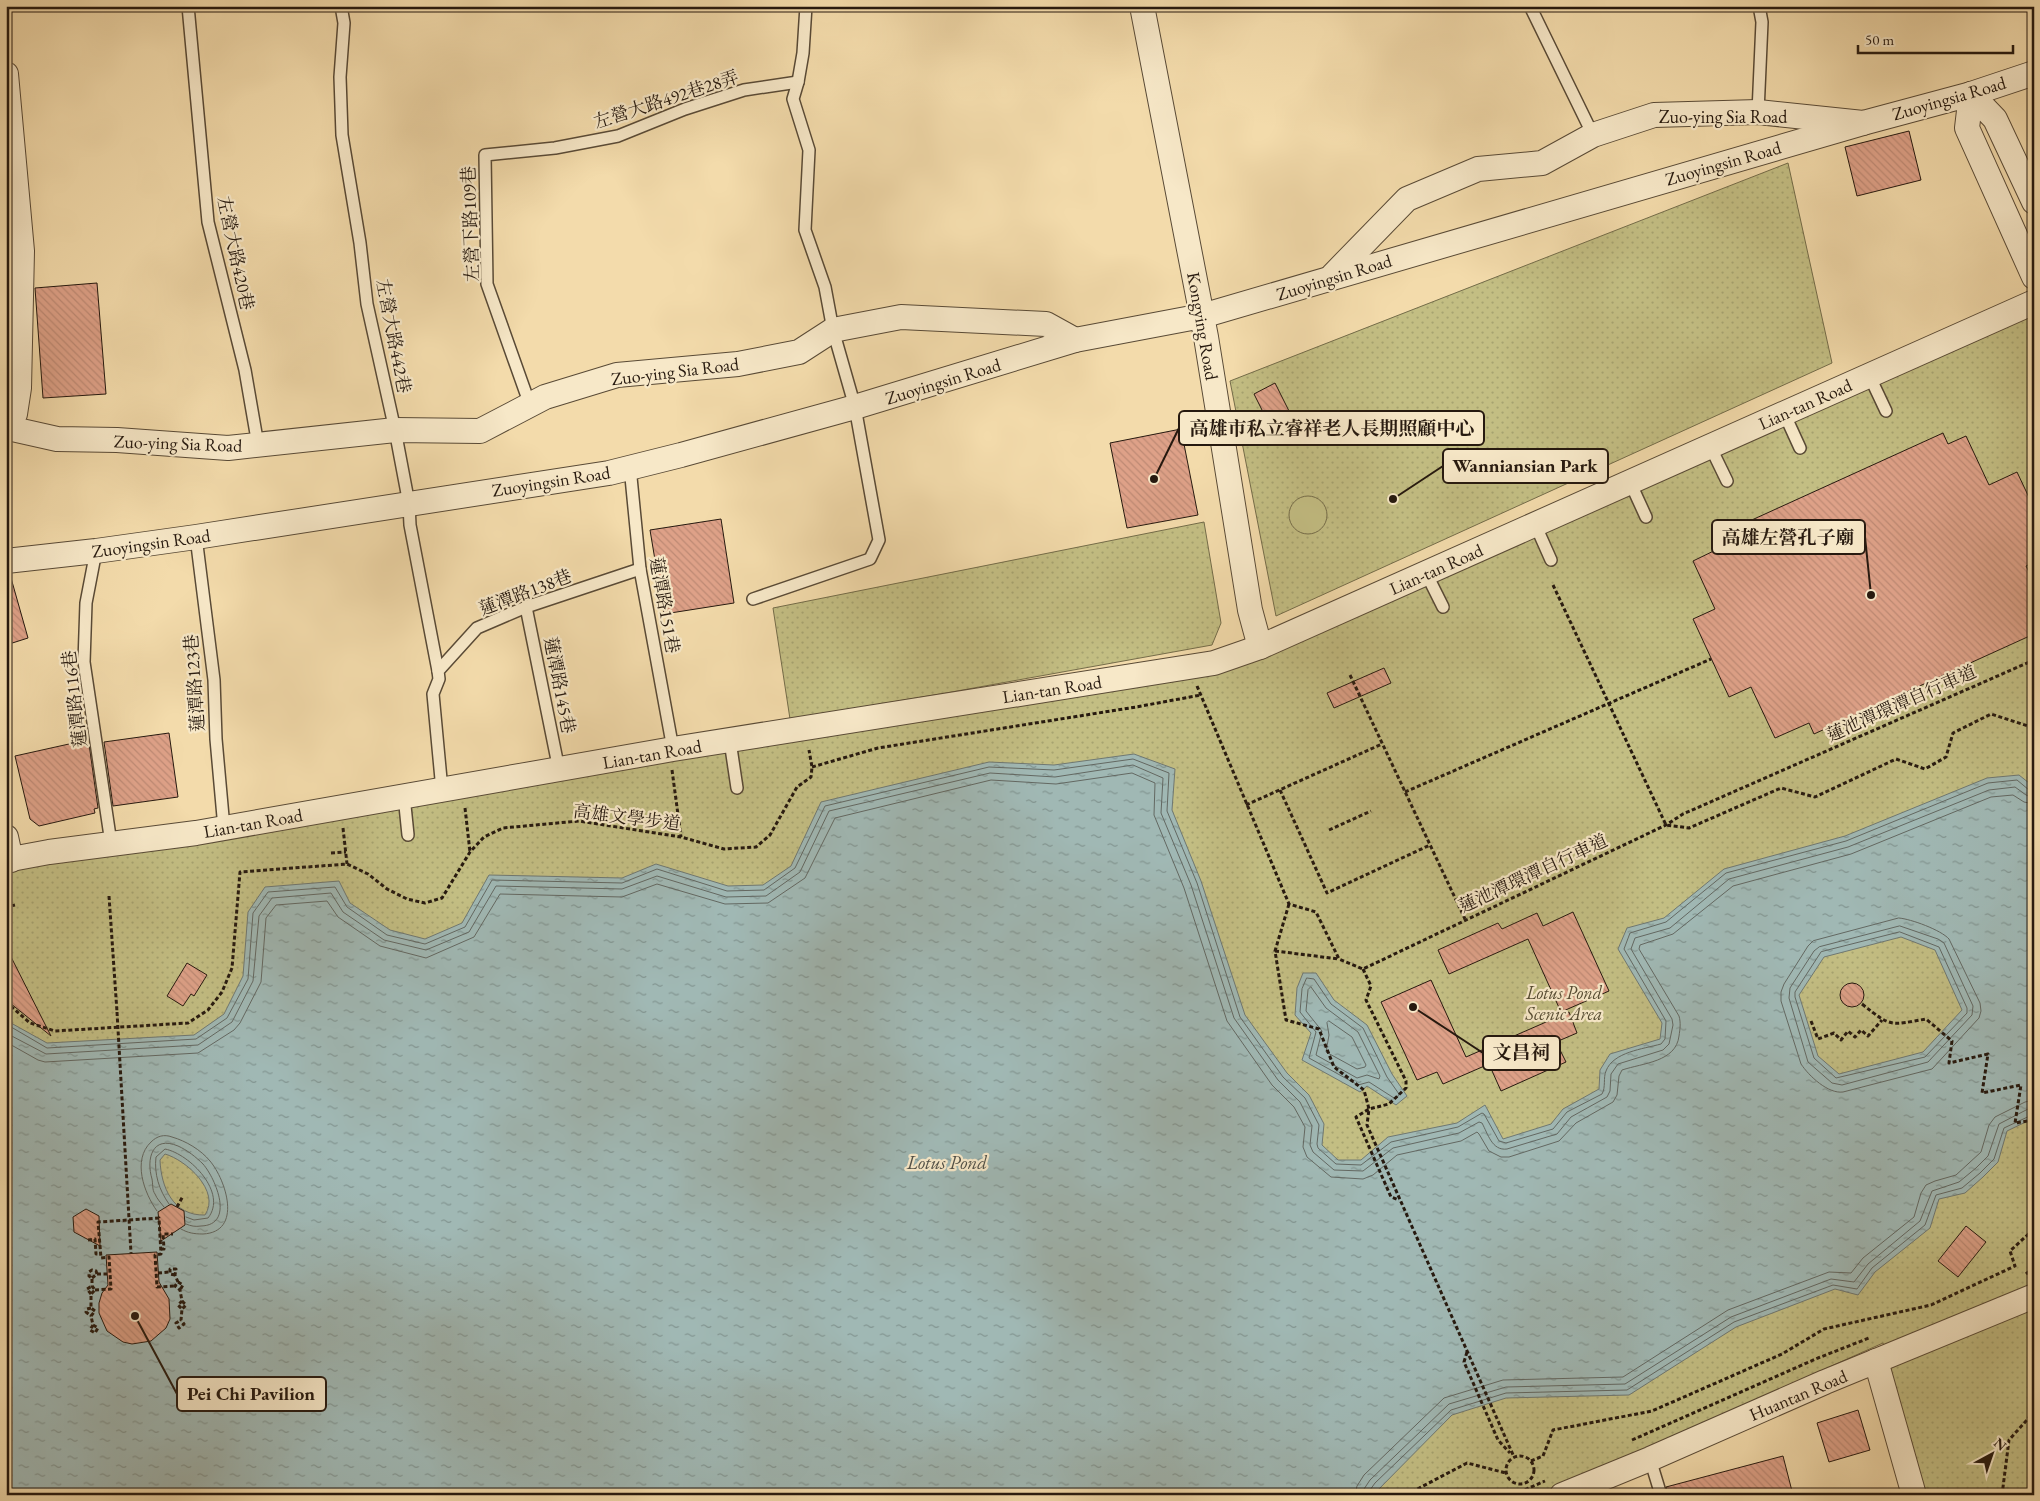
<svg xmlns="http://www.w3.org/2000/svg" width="2040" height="1501" viewBox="0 0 2040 1501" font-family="'EB Garamond','Noto Serif TC',serif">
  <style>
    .park { fill: url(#park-dots); stroke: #746c49 }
    .garden { fill: #c3be83; stroke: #746c49 }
    .water { fill: url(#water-ripples); stroke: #6f7872; fill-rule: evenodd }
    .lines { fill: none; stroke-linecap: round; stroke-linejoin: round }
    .shore { stroke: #636862; stroke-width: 1 }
    .building { fill: url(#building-back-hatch); stroke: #26190f }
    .service-casing { stroke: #594a36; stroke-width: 14 }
    .minor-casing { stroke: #594a36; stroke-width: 26 }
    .path { stroke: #26190f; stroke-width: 3; stroke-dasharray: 4 2.5; stroke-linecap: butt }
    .service { stroke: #f7e8c8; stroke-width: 11 }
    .minor { stroke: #f7e8c8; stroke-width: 24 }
    .path-bridge { stroke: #26190f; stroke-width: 3; stroke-dasharray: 4 2.5; stroke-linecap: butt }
    .labels { text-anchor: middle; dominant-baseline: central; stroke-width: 4.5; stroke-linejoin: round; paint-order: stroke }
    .street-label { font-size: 18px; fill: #26190f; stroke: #f7e8c8 }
    .park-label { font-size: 18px; font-style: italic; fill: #554b32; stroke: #f7e8c8 }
    .water-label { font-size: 19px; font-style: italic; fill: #515149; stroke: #f7e8c8 }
    .leader { fill: none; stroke: #26190f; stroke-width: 2 }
    .callout-dot { fill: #26190f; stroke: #f7e8c8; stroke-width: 2 }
    .callout { fill: #f7e8c8; stroke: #26190f; stroke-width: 2 }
    .callout-label { font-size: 19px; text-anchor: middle; font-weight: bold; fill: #26190f }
  </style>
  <defs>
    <pattern id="park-dots" width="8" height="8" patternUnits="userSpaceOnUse" patternTransform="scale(1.25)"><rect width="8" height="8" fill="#c3be83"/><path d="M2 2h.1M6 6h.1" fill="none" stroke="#a7a370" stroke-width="1.8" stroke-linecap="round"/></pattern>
    <pattern id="water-ripples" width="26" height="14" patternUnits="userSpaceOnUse" patternTransform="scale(1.25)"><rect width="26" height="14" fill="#a0b8b4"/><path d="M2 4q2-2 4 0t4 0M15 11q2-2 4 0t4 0" fill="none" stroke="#829591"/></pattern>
    <pattern id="building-back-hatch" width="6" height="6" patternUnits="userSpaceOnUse" patternTransform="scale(1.25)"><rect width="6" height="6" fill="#dea188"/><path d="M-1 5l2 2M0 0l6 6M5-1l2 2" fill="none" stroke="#be8a74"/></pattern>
  </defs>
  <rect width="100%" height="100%" fill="#f3dbab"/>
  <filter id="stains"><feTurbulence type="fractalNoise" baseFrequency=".004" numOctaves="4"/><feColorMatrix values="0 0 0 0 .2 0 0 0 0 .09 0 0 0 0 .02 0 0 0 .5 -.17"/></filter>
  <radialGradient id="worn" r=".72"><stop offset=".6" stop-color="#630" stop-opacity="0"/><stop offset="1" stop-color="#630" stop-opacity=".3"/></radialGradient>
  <!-- park -->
  <g class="park">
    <polygon points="1788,163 1832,363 1276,616 1230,381"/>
    <polygon points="2031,310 2034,316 2034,1495 1926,1495 1883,1343 1543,1495 6,1495 6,867 1231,667"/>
    <polygon points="1204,522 1221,623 1212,645 946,693 790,719 773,608"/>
  </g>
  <!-- garden -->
  <circle class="garden" cx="1308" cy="515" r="19"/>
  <!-- water -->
  <g class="water">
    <path d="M 1134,754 L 1175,769 L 1172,810 L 1201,881 L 1245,1015 L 1287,1073 L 1309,1095 L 1324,1124 L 1322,1145 L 1338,1160 L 1361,1160 L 1388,1137 L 1457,1123 L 1485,1105 L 1503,1139 L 1551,1124 L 1563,1109 L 1599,1089 L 1600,1070 L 1610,1054 L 1660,1039 L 1662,1023 L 1618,949 L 1627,928 L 1664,918 L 1724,869 L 1845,836 L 1987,778 L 2019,775 L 2034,787 L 2034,1118 L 2007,1131 L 1998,1162 L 1983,1177 L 1965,1193 L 1939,1199 L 1930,1228 L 1875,1272 L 1858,1295 L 1835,1289 L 1736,1327 L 1629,1395 L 1506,1398 L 1452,1415 L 1373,1495 L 6,1495 L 6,1014 L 11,1023 L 47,1043 L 194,1035 L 224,1014 L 243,976 L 248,912 L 265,887 L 339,881 L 350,903 L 390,930 L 425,939 L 462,923 L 489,875 L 622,878 L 656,864 L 728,886 L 763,885 L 791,866 L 821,802 L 989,762 L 1054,765 ZM 1901,937 L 1935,950 L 1962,1010 L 1923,1052 L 1839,1074 L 1818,1056 L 1799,995 L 1824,957 ZM 165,1154 C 186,1160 221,1191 205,1215 C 173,1216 161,1187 160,1160 Z"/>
    <polygon points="1303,973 1316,973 1334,1000 1367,1025 1392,1074 1407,1096 1396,1105 1367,1086 1360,1092 1302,1060 1311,1033 1295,1015 1297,988"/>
  </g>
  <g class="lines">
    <!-- shore -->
    <g class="shore">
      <path d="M 1899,918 C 1911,919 1941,930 1949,939 L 1980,1003 L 1981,1011 L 1979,1018 L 1932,1069 L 1843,1092 C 1828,1094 1809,1076 1801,1064 L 1781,1001 L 1781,992 L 1784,984 L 1808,946 L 1813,941 Z"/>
      <polygon points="1900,926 1938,939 1944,943 1973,1006 1972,1015 1928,1062 1842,1085 1832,1083 1808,1062 1789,998 1790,988 1814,951 1819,947"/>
      <polygon points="1900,932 1939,947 1967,1008 1967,1013 1925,1057 1836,1078 1814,1058 1795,997 1795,992 1821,952"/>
      <polygon points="1307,978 1314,979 1331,1004 1363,1028 1387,1077 1399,1094 1397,1098 1394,1098 1369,1082 1358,1085 1309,1058 1316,1032 1300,1012 1302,989"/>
      <polygon points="1311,987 1326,1008 1358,1032 1380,1076 1379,1079 1367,1075 1357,1078 1316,1055 1322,1031 1306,1011 1308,990"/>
      <polygon points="1329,1021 1352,1037 1366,1065 1365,1067 1357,1069 1326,1052 1329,1035 1327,1023"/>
      <path d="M 6,1024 L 47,1048 L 196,1039 L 227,1018 L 248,979 L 253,913 L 268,892 L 335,887 L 347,907 L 387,935 L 425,944 L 465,927 L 492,880 L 622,883 L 657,869 L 727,891 L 764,890 L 795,868 L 825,806 L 989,767 L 1054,770 L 1133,759 L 1169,773 L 1167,811 L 1197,883 L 1240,1017 L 1283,1077 L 1305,1098 L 1319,1125 L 1317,1144 L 1318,1148 L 1336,1164 L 1361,1165 L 1391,1142 L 1458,1127 L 1482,1113 L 1484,1114 L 1499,1141 L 1506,1143 L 1553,1129 L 1567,1112 L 1602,1094 C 1606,1087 1603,1078 1606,1071 C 1613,1052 1643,1049 1661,1044 L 1665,1039 L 1666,1021 L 1624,949 L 1630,933 L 1666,922 L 1726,873 L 1846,841 L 1988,783 L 2017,780 L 2029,790 L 2034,790"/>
      <path d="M 6,1033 L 46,1054 L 198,1045 L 232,1022 L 253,981 L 259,916 L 272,898 L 331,893 L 343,912 L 384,940 L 426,950 L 469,932 L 496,886 L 622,889 L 657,876 L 726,897 L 766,896 L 800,872 L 829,811 L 990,773 L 1055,777 L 1133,765 L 1163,778 L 1161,813 L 1191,885 L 1234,1018 L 1278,1080 L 1300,1102 L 1312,1126 L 1310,1145 L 1313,1152 L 1334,1170 L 1363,1171 L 1393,1148 L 1459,1133 L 1479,1122 L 1482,1123 C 1488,1134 1492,1151 1507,1149 L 1557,1134 L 1571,1117 L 1607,1097 L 1610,1091 L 1611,1074 L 1618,1064 L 1663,1050 L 1669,1044 L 1673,1025 L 1672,1019 L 1631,949 L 1635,938 L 1670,928 L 1729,879 L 1848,847 L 1989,790 L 2015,787 L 2026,795 L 2034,797"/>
      <path d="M 6,1042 L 38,1060 L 45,1062 L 198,1053 L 234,1030 L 240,1023 L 261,982 L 266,918 L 276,905 L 327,901 L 338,917 L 380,946 L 426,958 L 474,937 L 500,894 L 622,897 L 657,884 L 725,904 L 768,903 L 805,878 L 835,818 L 991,780 L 1056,784 L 1132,773 L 1155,783 L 1154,815 L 1184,888 L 1227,1021 L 1272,1085 L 1294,1107 L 1305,1127 L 1303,1147 L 1307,1157 L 1331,1177 L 1363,1179 L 1373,1175 L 1397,1155 L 1461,1141 L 1477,1132 L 1479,1134 L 1489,1151 L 1501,1157 L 1509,1157 L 1559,1141 L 1576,1123 L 1613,1102 L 1617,1095 L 1619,1076 L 1622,1070 C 1643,1063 1676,1062 1679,1036 C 1680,1029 1681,1023 1679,1016 L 1639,949 L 1640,945 L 1673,934 L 1733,886 L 1851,854 L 1991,797 L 2013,795 L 2024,802 L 2034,804"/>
      <path d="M 169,1204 C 159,1190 154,1174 156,1157 L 165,1149 C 190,1154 228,1193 208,1218 L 194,1220 L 186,1217"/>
      <path d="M 164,1207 C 161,1203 157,1199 155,1194 C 152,1190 153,1184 152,1179 C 146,1159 152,1135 178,1146 C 187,1150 196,1157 203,1164 C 216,1179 235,1225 201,1226 C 195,1227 191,1226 186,1224"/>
      <path d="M 157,1211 C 144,1193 132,1160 151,1142 C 157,1136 164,1134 172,1137 C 186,1141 201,1150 210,1161 C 226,1180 243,1232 203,1234 C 194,1234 188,1233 181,1229"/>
      <polyline points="1355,1495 1357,1486 1364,1475 1444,1398 1503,1380 1623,1377 1728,1310 1829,1272 1851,1273 1863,1258 1914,1217 1921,1193 1926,1185 1935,1181 1956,1175 1981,1152 1989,1125 1995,1117 2025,1102 2034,1100"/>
      <polyline points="1363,1495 1364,1489 1370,1480 1449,1404 1506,1387 1625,1384 1731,1317 1831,1279 1854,1282 1868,1264 1920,1221 1932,1191 1959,1182 1976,1168 1988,1156 1999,1124 2028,1109 2034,1108"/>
      <polyline points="1369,1495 1370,1490 1375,1483 1451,1410 1506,1393 1627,1390 1734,1322 1833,1285 1857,1289 1872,1268 1925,1225 1936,1195 1962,1188 1980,1173 1994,1159 2004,1128 2034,1114"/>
    </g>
  </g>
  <!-- building -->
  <g class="building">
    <polygon points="1909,131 1921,180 1857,196 1845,147"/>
    <polygon points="97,283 106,394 43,398 35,288"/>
    <polygon points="1275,383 1291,415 1270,426 1254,394"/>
    <polygon points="1181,429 1198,515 1127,528 1110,443"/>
    <polygon points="1943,433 1948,444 1966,436 1989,485 2017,472 2034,508 2034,562 2026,566 2034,582 2034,634 1814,734 1809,723 1775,738 1751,687 1729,697 1693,619 1715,609 1693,561 1726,545 1721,534"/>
    <polygon points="721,519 734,603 664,614 650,530"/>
    <polygon points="11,578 28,638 6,645 6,579"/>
    <polygon points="1384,668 1391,683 1334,708 1327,693"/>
    <polygon points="169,733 178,797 113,806 104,742"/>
    <polygon points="78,742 79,746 89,744 98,808 94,809 95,813 39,826 30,819 15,756"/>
    <polygon points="1573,912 1609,991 1561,1012 1528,939 1449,974 1438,950 1498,923 1502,929 1537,913 1543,926"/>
    <polygon points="6,947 51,1036 10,1003 6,994"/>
    <polygon points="187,963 207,975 194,996 191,994 183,1006 167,996"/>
    <polygon points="1431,980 1466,1057 1569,1012 1577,1033 1556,1042 1566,1062 1501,1091 1489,1064 1443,1084 1437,1072 1417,1080 1381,1002"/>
    <circle cx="1852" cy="995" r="12"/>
    <polygon points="171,1204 184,1211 185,1225 161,1241 158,1212"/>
    <polygon points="86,1209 99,1216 100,1246 74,1232 73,1217"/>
    <polygon points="1966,1226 1986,1242 1958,1277 1938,1261"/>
    <polygon points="157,1252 159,1282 169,1299 170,1319 166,1328 151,1341 132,1344 123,1342 107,1331 99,1313 99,1303 102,1293 108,1285 106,1255"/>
    <polygon points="1858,1410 1870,1450 1829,1462 1817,1423"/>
    <polygon points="1783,1456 1793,1495 1668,1495 1666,1487"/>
  </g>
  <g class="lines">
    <defs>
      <g id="service">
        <polyline points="188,6 208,222 245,370 258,445"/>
        <polyline points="341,6 344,23 340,77 342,135 360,243 367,304 395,430 409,504 410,525 438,671"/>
        <polyline points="1530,6 1593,135"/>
        <polyline points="1758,112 1762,22 1759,6"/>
        <polyline points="6,253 22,251"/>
        <polyline points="1869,375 1886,411"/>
        <polyline points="530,405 487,284 485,155 555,148 618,136 685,109 744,90 798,82"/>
        <polyline points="1784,413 1800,448"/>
        <polyline points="1710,446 1727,481"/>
        <polyline points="630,467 640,569 673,749"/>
        <polyline points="1630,482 1646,517"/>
        <polyline points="1535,524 1551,560"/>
        <polyline points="196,537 214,680 216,739 224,828"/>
        <polyline points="96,551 86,603 84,662 111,843"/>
        <polyline points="1426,573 1443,607"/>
        <polyline points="753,599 870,559 879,540 855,407 833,330 825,287 805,230 809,150 793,99 798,82 803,53 806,6"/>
        <polyline points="526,607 559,770"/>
        <polyline points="730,741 737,788"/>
        <polyline points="442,790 433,694 439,679 438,671 477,628 526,607 640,569"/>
        <polyline points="404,796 408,835"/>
        <polyline points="1650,1459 1661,1495"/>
      </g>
      <g id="minor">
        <polyline points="1142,6 1206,337 1250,610 1260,647"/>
        <polyline points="6,74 22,251 19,388 15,414 8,428"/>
        <polyline points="1971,94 1967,128 2034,277"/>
        <polyline points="1971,94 1995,119 2034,202"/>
        <polyline points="1333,275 1407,199 1478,169 1542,163 1593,135 1654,115 1758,112 1863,123 1971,94 2034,73"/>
        <polyline points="6,430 8,428 57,439 117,440 228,448 395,430 480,431 545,397 617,375 738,364 799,352 833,330 901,317 1046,324 1075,340"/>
        <polyline points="6,561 96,551 196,537 609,473 681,455 855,407 1075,340 1202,316 1863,123"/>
        <polyline points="6,837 11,860"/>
        <polyline points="6,860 49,852 196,833 673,749 1214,663 1260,647 2034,302"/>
        <polyline points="1876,1361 1914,1495"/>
        <polyline points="1562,1495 1650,1459 1825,1382 2034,1296"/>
      </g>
    </defs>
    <!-- service casing -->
    <use href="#service" class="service-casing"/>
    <!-- minor casing -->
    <use href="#minor" class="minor-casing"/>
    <!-- path -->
    <g class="path">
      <polyline points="1553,585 1666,825 1689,828 1781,788 1815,797 1896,759 1925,769 1946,757 1953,733 1991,714 2034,728"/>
      <polyline points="1350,675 1465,919"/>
      <polyline points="1197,686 1289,904 1316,912 1339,959 1363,969 1666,825 1683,814 2034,660"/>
      <polyline points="812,767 878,748 1136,707 1201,695"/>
      <polyline points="672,770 681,837"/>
      <polyline points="1280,790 1327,893 1430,845"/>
      <polyline points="1405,792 1711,659"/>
      <polyline points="1246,805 1382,744"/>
      <polyline points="465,808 470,852"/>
      <polyline points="343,828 347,864"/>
      <polyline points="1329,830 1371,811"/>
      <polyline points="331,853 346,852"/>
      <polyline points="109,896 117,1012"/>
      <polyline points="1289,904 1275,951 1286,1020 1319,1029 1334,1067 1364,1090 1369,1109 1367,1125 1514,1457"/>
      <polyline points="6,907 15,905"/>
      <polyline points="1275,951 1339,959"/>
      <polyline points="1363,969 1371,986 1366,1000 1406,1081 1406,1088 1389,1104 1369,1109 1356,1117 1391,1197 1399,1200"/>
      <polyline points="6,1002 30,1023 55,1031 188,1023 208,1010 222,992 232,968 240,872 347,864 368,874 387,889 407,899 425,903 442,898 470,852 484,837 503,828 579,821 681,837 724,849 756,847 770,835 797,787 811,777 812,767 809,750"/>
      <path d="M 1862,1004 C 1892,1028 1890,1025 1926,1019 L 1952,1041 L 1949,1063 L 1988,1054 L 1982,1093 L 2021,1085 L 2015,1123 L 2034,1120"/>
      <polyline points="1811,1021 1818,1039 1834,1033 1841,1040 1848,1031 1855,1037 1861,1030 1868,1036 1882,1020"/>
      <polyline points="177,1207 183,1196"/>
      <polyline points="88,1240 95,1239 96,1254 100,1254"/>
      <polyline points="161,1249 164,1249 163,1234 173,1234"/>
      <polyline points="158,1273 169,1272"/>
      <polyline points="97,1274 107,1274"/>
      <polyline points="2026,1274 2034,1267"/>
      <polyline points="175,1275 170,1274 170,1269 176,1269 175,1275 178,1282 175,1286 180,1290 182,1301 178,1305 182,1309 181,1320 184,1324 179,1328 176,1323 181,1320"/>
      <polyline points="92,1278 97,1274 96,1271 92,1270 89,1272 89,1276 92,1278 92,1286 95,1290 91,1294 91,1308 95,1311 91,1316 93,1325 90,1330 95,1333 98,1328 93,1325"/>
      <polyline points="178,1282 183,1285 180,1290"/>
      <polyline points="95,1290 111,1289 109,1257 101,1258 98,1222 159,1218 161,1254 155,1255 157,1287 175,1286"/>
      <polyline points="91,1294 87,1289 92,1286"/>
      <polyline points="182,1301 186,1305 182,1309"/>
      <polyline points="91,1308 87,1309 86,1312 91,1316"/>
      <polyline points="1467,1352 1464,1362 1498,1440 1510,1453"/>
      <polyline points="1632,1440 1818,1358 1869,1338"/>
      <circle cx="1520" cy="1470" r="14"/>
      <polyline points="1531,1461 1543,1456 1553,1430 1652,1411 1782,1354 1824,1329 1931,1305 2015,1266 2010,1251 2034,1229"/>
      <polyline points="1406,1495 1467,1463 1506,1473"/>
      <polyline points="1513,1495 1545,1481"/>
      <polyline points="2002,1495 2009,1440 2034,1412"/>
    </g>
    <!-- service -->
    <use href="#service" class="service"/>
    <!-- minor -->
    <use href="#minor" class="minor"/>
    <!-- path-bridge -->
    <polyline class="path-bridge" points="117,1012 131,1253"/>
  </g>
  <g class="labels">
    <!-- street labels -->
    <g class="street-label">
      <text transform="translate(1949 98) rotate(-16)">Zuoyingsia Road</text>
      <text transform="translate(666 99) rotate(-18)">左營大路492巷28弄</text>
      <text x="1723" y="116">Zuo-ying Sia Road</text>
      <text transform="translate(1723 163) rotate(-16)">Zuoyingsin Road</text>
      <text transform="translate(470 224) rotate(-92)">左營下路109巷</text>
      <text transform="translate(236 253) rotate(78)">左營大路420巷</text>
      <text transform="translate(1334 277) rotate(-17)">Zuoyingsin Road</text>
      <text transform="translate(1203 326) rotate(80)">Kongying Road</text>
      <text transform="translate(394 336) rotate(79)">左營大路442巷</text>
      <text transform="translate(675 371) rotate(-7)">Zuo-ying Sia Road</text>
      <text transform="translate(943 381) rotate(-17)">Zuoyingsin Road</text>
      <text transform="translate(1805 404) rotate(-24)">Lian-tan Road</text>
      <text transform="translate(178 443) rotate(2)">Zuo-ying Sia Road</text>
      <text transform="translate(551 481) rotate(-9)">Zuoyingsin Road</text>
      <text transform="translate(151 543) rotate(-8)">Zuoyingsin Road</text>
      <text transform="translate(1436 569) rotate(-24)">Lian-tan Road</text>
      <text transform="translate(525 592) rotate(-21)">蓮潭路138巷</text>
      <text transform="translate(665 605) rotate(80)">蓮潭路151巷</text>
      <text transform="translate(194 683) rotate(-94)">蓮潭路123巷</text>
      <text transform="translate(560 685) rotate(79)">蓮潭路145巷</text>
      <text transform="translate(1052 689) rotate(-9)">Lian-tan Road</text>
      <text transform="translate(74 699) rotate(-97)">蓮潭路116巷</text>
      <text transform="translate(1901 703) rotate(-24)">蓮池潭環潭自行車道</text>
      <text transform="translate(652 754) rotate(-10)">Lian-tan Road</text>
      <text transform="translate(627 817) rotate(7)">高雄文學步道</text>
      <text transform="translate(253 823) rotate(-10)">Lian-tan Road</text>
      <text transform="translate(1533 873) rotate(-25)">蓮池潭環潭自行車道</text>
      <text transform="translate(1798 1395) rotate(-23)">Huantan Road</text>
    </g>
    <!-- park labels -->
    <g class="park-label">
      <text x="1564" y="992">Lotus Pond<tspan x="1564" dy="21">Scenic Area</tspan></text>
    </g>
    <!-- water labels -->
    <g class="water-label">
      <text x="947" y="1162">Lotus Pond</text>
    </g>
  </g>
  <!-- callouts -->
  <path class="leader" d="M1154 479L1179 428M1393 499L1443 466M1871 595L1865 537M1413 1007L1483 1053M135 1316L177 1394"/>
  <g class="callout-dot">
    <circle cx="1154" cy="479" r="5"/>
    <circle cx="1393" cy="499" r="5"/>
    <circle cx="1871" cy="595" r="5"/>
    <circle cx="1413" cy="1007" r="5"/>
    <circle cx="135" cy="1316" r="5"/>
  </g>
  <g class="callout">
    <rect x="1179" y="411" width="305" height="34" rx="5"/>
    <rect x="1443" y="449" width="165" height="34" rx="5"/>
    <rect x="1712" y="520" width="153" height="34" rx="5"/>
    <rect x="1483" y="1036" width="77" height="34" rx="5"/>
    <rect x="177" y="1377" width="149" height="34" rx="5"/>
  </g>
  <g class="callout-label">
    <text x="1332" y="435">高雄市私立睿祥老人長期照顧中心</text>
    <text x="1525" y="472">Wanniansian Park</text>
    <text x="1788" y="544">高雄左營孔子廟</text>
    <text x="1521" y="1059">文昌祠</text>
    <text x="251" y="1400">Pei Chi Pavilion</text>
  </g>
  <!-- margin -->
  <rect width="2040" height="1501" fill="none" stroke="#f3dbab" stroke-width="25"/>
  <rect x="8" y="8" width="2025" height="1486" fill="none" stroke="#26190f" stroke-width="2.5"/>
  <rect x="12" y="12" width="2015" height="1476" fill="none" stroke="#26190f"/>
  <!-- north arrow -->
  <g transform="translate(1992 1454) rotate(40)" stroke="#f7e8c8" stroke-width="4" paint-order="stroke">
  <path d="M0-4L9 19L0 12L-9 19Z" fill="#26190f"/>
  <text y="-8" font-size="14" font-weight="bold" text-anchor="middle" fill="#26190f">N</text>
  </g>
  <!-- scale -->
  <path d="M1858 45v8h155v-8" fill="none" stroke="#26190f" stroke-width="2.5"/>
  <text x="1865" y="45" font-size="15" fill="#26190f" stroke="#f7e8c8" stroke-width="4" paint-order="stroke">50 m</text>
  <rect width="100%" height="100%" filter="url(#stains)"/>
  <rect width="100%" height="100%" fill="url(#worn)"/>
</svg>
